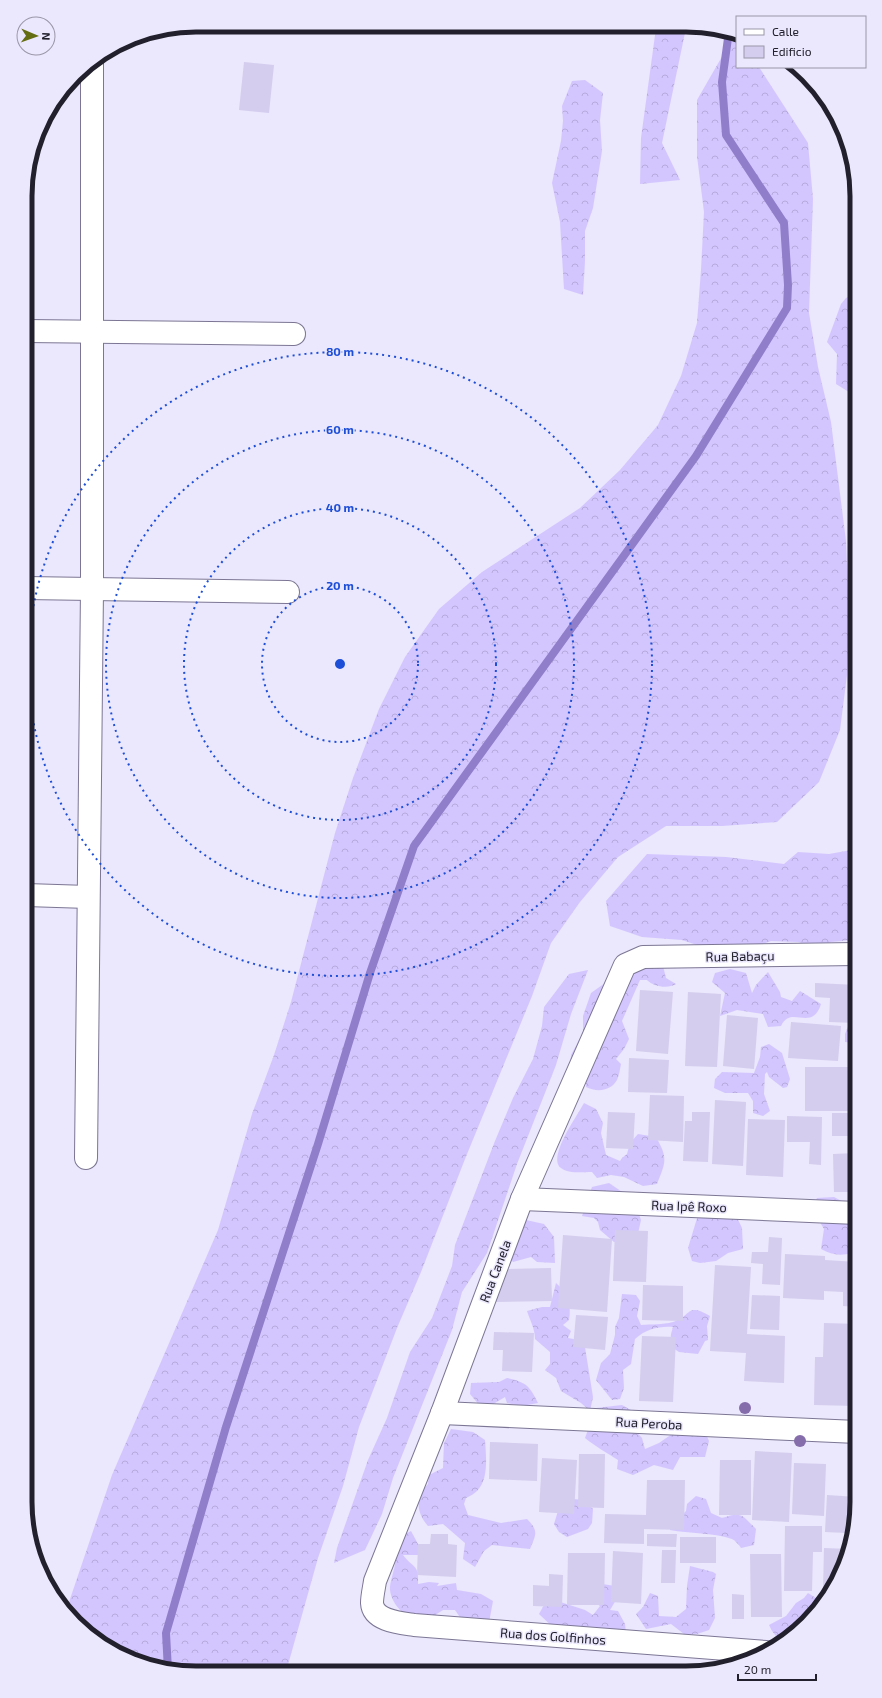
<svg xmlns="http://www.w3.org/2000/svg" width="882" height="1698" viewBox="0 0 882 1698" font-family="'Exo 2',sans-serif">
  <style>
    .forest { fill: url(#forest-crowns) }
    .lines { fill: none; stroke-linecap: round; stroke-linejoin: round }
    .stream { stroke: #917eca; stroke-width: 8 }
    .building { fill: #d4cdee }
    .minor-casing { stroke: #7c7694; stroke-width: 24 }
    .minor { stroke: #fff; stroke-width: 22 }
    .tree { fill: #856caa }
    .ring { fill: none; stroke: #1d4ed8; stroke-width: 2; stroke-dasharray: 2 4 }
    .labels { text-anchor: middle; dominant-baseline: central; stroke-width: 3; stroke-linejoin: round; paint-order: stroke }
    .street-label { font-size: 13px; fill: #22202c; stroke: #ebe7fc }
    .rim { fill: none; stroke: #22202c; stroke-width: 5 }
    .centre { fill: #1d4ed8; stroke: #ebe7fc; stroke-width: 2 }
    .ring-label { font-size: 12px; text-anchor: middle; font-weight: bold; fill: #1d4ed8; stroke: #ebe7fc; stroke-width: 3; stroke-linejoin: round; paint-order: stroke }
  </style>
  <defs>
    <pattern id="forest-crowns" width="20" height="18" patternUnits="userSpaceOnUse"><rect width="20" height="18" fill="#d3c6ff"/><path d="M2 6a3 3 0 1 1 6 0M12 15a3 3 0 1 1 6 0" fill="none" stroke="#b5aadb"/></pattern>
  </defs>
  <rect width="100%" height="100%" fill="#ebe7fc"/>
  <!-- forest -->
  <g class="forest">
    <polygon points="656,28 686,28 662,143 680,180 640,184 641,138"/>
    <polygon points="735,34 737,34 737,67 759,67 808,143 813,199 809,313 818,367 831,422 846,541 849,618 847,675 840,730 819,782 777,822 722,826 666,826 618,857 580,902 551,943 532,996 465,1159 421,1272 397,1328 359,1427 343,1486 318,1558 286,1672 173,1672 130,1660 83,1631 66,1611 112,1475 218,1230 252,1114 274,1055 291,1002 335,833 353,778 379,709 405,657 439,609 482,572 580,508 620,470 658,425 681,376 697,323 701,270 704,212 697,156 697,100"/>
    <polygon points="585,80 603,93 600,120 602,151 593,208 585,231 585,261 583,295 564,289 560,222 552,183 561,141 563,121 562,106 572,81"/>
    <polygon points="857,293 857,397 836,384 837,354 827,342 841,304 846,298"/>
    <polygon points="857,849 857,918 851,940 831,942 815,949 799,942 771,941 744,951 709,949 682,940 642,937 610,926 606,901 647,854 726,857 784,864 798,852 829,854"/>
    <path d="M 661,958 L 666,978 L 676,984 C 668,989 654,987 647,980 L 640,980 L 622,1021 L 629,1039 L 624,1049 L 616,1059 L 621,1064 C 620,1069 619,1076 617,1080 C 610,1092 596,1092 586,1087 L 586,1073 L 570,1066 L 571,1055 L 583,1033 L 583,1016 L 591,993 L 605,983 L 613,975 Z"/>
    <path d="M 730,969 L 746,973 L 752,993 L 756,985 L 768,972 L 780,992 L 781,997 L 792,1001 L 800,991 L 821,1004 C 812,1033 791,1004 781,1026 L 768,1027 L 763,1014 L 737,1010 L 720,1016 L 725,993 L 712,982 L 715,973 Z"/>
    <polygon points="588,970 571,1014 556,1065 517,1164 487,1253 462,1292 452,1330 393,1478 382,1514 365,1550 334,1563 337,1548 368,1460 387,1418 410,1352 432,1318 452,1266 455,1245 495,1141 513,1098 533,1059 542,1026 544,1007 569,974"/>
    <polygon points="849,1024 857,1027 857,1043 845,1042 845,1034"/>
    <polygon points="769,1044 782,1053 790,1079 787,1087 783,1088 769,1077 767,1072 765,1074 764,1094 770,1111 763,1116 753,1113 753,1101 748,1093 725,1093 714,1088 715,1079 722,1072 754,1073 760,1057 761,1047"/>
    <path d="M 584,1103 L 596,1109 L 603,1123 L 601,1133 L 606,1155 L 620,1161 L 622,1158 L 627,1154 L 630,1143 L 638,1134 L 656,1137 C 668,1158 666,1162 657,1184 L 643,1186 L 624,1177 L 611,1175 L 597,1178 L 592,1172 C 582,1172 569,1174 561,1168 C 547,1157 578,1115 584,1103 Z"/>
    <polygon points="609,1183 634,1200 641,1220 637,1238 627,1243 614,1242 600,1230 598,1222 594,1218 582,1216 592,1187"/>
    <path d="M 834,1197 L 857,1209 L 857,1255 L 852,1253 C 840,1256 832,1255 821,1249 L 824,1229 L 811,1207 L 817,1198 Z"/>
    <polygon points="730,1203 742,1228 743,1249 728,1253 716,1261 700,1263 692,1261 688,1248 698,1215"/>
    <polygon points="526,1220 544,1224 554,1237 555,1263 537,1262 531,1257 513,1262 509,1257"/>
    <path d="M 556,1283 C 567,1293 572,1305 569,1320 L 563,1325 L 571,1331 L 568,1338 L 584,1341 L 593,1397 L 590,1411 L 581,1403 L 561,1391 L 556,1378 L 545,1370 L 550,1364 L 550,1352 L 535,1339 C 535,1328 530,1321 527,1311 L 542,1307 L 550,1307 Z"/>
    <path d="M 622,1294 L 636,1295 L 640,1301 L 637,1316 L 641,1325 C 652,1324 662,1325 673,1322 C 692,1316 686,1302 710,1316 L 707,1326 L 708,1340 L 705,1341 L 698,1354 L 679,1352 L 670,1346 L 671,1334 L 673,1327 C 659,1326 646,1329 635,1339 L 631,1364 L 623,1370 L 624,1388 L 620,1399 L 612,1400 L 596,1380 L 601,1363 L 610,1354 L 615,1335 L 615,1327 L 619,1318 Z"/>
    <path d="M 507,1378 C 526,1382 530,1386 538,1403 L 522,1406 L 507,1403 L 505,1397 L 490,1406 L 480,1406 L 470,1394 L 471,1383 L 499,1382 Z"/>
    <path d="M 622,1405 L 636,1413 L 640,1410 L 632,1418 L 634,1429 L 642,1438 L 645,1449 L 659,1443 L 672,1434 L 705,1432 L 709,1441 L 705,1457 L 680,1457 L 673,1470 L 654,1465 L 633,1475 L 617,1469 L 618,1460 C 606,1452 596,1447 585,1438 L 596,1408 Z"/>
    <path d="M 451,1429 L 473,1432 L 485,1440 C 486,1456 489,1479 477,1491 C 474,1494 470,1496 466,1498 L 464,1504 L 468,1515 L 501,1523 L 527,1519 C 539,1531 536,1534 530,1549 L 492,1545 L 484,1551 L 475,1567 L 463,1559 L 465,1543 L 443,1524 L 428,1526 C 416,1512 415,1497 428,1484 L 429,1475 L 443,1468 L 444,1443 Z"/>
    <path d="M 696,1496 L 706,1499 L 711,1513 L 722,1518 C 742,1511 742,1515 756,1529 L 754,1545 L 741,1548 C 739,1545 736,1541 732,1539 C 712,1532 690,1534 670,1530 L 671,1526 L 686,1511 L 687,1504 Z"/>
    <polygon points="572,1499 585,1500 593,1509 592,1523 588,1529 567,1537 559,1532 554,1524 558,1511"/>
    <path d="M 411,1531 L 418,1544 L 418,1555 L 403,1555 C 414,1569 419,1564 418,1584 L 429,1582 L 439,1583 L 437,1586 L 456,1583 L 457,1590 L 481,1594 L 493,1601 L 488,1628 L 464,1623 L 455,1610 L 443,1610 L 429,1619 L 407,1618 C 403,1612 396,1607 393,1600 C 388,1589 390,1585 393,1573 C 396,1563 397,1550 396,1539 Z"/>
    <polygon points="690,1566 713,1572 716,1574 713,1590 715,1618 709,1630 697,1634 684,1634 671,1624 646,1629 636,1614 643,1607 650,1593 658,1596 659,1616 676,1617 686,1609 687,1586"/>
    <polygon points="596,1583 615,1586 616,1600 610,1610 618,1611 625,1624 626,1633 601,1631 590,1627 557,1631 539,1614 548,1598 585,1610 593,1615 600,1606 591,1599"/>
    <path d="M 808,1593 L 824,1603 L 785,1641 C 777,1639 772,1632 769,1625 L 786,1616 L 796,1603 L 804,1598 Z"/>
    <polygon points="655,1666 664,1673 585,1673 590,1671 611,1670 623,1667"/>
  </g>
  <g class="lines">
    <!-- stream -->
    <polyline class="stream" points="168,1670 166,1633 226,1427 318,1144 370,973 414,846 696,456 787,308 788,285 784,223 726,135 722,82 729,31"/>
  </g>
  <!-- building -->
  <g class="building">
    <polygon points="244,62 274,65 269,113 239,110"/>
    <polygon points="799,68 809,78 800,79"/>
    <polygon points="815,983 857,985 857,1023 829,1022 830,998 815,997"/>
    <polygon points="640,990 673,992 668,1054 636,1051"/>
    <polygon points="688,992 721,994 717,1067 685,1066"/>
    <polygon points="727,1015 758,1018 754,1069 723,1066"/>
    <polygon points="791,1022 841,1026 838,1061 788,1058"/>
    <polygon points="851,1051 857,1051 857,1062 850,1061"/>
    <polygon points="629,1058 669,1060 667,1093 628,1092"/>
    <rect x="805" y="1067" width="52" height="44"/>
    <polygon points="650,1095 684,1096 683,1142 648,1140"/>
    <polygon points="715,1100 746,1102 743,1166 712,1164"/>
    <polygon points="608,1112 635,1113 633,1149 606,1148"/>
    <polygon points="692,1112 710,1112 708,1162 683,1161 685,1121 692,1121"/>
    <rect x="832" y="1113" width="19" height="23"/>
    <polygon points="787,1116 822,1117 821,1165 809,1164 810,1142 787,1142"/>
    <polygon points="748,1119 785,1120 783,1177 746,1175"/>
    <polygon points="857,1153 857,1192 834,1192 833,1154"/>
    <polygon points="615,1230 648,1231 646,1282 613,1281"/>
    <polygon points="563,1235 612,1239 607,1312 558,1308"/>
    <polygon points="769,1237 782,1238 780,1285 762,1284 763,1264 751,1263 752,1252 768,1252"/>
    <polygon points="785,1254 825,1256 825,1260 857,1262 857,1307 843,1306 843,1292 824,1291 824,1300 783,1298"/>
    <polygon points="715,1265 751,1267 747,1334 785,1336 784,1383 744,1381 746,1353 710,1351"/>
    <polygon points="551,1268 552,1301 495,1302 507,1269"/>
    <polygon points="643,1285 683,1286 683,1321 642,1320"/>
    <polygon points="752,1295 780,1296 779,1330 750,1329"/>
    <polygon points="576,1315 608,1317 605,1350 573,1347"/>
    <polygon points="824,1323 857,1324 857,1406 814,1405 815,1357 823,1357"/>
    <polygon points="494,1332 534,1333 532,1372 502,1371 503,1350 493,1350"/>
    <polygon points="642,1336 676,1337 673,1402 639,1401"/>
    <polygon points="490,1442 538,1444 537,1481 489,1479"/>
    <polygon points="755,1451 792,1453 789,1522 752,1520"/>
    <polygon points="579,1454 605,1454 604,1508 578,1507"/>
    <polygon points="542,1458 577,1460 574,1514 539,1512"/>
    <polygon points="720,1460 751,1460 751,1515 719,1515"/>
    <polygon points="794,1463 826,1464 824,1516 792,1514"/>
    <polygon points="647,1480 685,1480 684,1530 644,1529 644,1544 604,1543 605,1514 646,1515"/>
    <polygon points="827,1495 857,1497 857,1514 850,1540 847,1540 847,1533 825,1532"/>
    <polygon points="785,1526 822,1526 822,1552 813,1552 812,1591 784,1591"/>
    <polygon points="431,1534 448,1534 448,1544 457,1545 456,1577 417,1575 418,1544 430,1544"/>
    <polygon points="647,1534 677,1534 676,1547 647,1546"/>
    <rect x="680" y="1537" width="36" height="26"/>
    <polygon points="824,1548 849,1549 844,1567 830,1592 823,1592"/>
    <polygon points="662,1550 676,1550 675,1583 661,1583"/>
    <polygon points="613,1551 643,1553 641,1604 611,1602"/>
    <polygon points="568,1553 605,1553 604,1605 567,1605"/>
    <polygon points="750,1554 781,1554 782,1617 751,1617"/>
    <polygon points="549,1574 563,1575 562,1607 533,1606 533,1585 549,1586"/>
    <polygon points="732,1594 744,1595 744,1619 732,1619"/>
  </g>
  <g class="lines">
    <defs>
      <g id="minor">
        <polyline points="26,331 294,334"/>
        <polyline points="26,588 288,592"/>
        <polyline points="26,895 88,897"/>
        <polyline points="86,1158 92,589 92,62"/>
        <polyline points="522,1199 857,1213"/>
        <polyline points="442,1413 857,1432"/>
        <path d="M 766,1652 L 414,1625 C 401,1623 373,1621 372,1603 C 372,1596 374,1588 375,1581 L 442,1413 L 522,1199 L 625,965 L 643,957 L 857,954"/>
      </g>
    </defs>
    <!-- minor casing -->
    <use href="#minor" class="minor-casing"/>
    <!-- minor -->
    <use href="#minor" class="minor"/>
  </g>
  <!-- trees -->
  <g class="tree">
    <circle cx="745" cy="1408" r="6"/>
    <circle cx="800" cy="1441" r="6"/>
  </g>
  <!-- distance rings -->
  <g class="ring">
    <circle cx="340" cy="664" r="78"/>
    <circle cx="340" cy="664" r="156"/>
    <circle cx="340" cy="664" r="234"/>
    <circle cx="340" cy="664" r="312"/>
  </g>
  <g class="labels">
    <!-- street labels -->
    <g class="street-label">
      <text transform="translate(740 956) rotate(-1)">Rua Babaçu</text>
      <text transform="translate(689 1206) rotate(2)">Rua Ipê Roxo</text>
      <text transform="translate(495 1271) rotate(-69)">Rua Canela</text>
      <text transform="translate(649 1423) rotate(3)">Rua Peroba</text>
      <text transform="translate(553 1636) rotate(4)">Rua dos Golfinhos</text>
    </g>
  </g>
  <!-- crop -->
  <path d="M0 0H882V1698H0ZM196 32H686A164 164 0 0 1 850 196V1502A164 164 0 0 1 686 1666H196A164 164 0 0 1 32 1502V196A164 164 0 0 1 196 32Z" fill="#ebe7fc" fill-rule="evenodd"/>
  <path class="rim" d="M196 32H686A164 164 0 0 1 850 196V1502A164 164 0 0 1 686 1666H196A164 164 0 0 1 32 1502V196A164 164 0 0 1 196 32Z"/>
  <circle cx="340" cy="664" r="6" class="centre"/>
  <g class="ring-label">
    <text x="340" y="356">80 m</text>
    <text x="340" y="434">60 m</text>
    <text x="340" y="512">40 m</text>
    <text x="340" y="590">20 m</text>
  </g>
  <!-- legend -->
  <rect x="736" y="16" width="130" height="52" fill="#ebe7fc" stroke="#9b97a9"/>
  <rect x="744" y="29" width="20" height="6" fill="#ffffff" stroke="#9b97a9"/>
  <text x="772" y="36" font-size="12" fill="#22202c">Calle</text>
  <rect x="744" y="46" width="20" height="12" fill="#d4cdee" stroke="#9b97a9"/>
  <text x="772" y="56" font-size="12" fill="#22202c">Edificio</text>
  <!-- north arrow -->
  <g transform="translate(36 36) rotate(92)"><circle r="19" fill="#ebe7fc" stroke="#9b97a9"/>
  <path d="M0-3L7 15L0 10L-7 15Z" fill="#656d12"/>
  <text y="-6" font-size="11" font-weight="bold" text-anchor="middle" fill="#22202c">N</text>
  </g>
  <!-- scale -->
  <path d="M738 1674v6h78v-6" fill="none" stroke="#22202c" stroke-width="2"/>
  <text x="744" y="1674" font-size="12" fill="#22202c" stroke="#ebe7fc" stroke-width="3" paint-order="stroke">20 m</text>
</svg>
